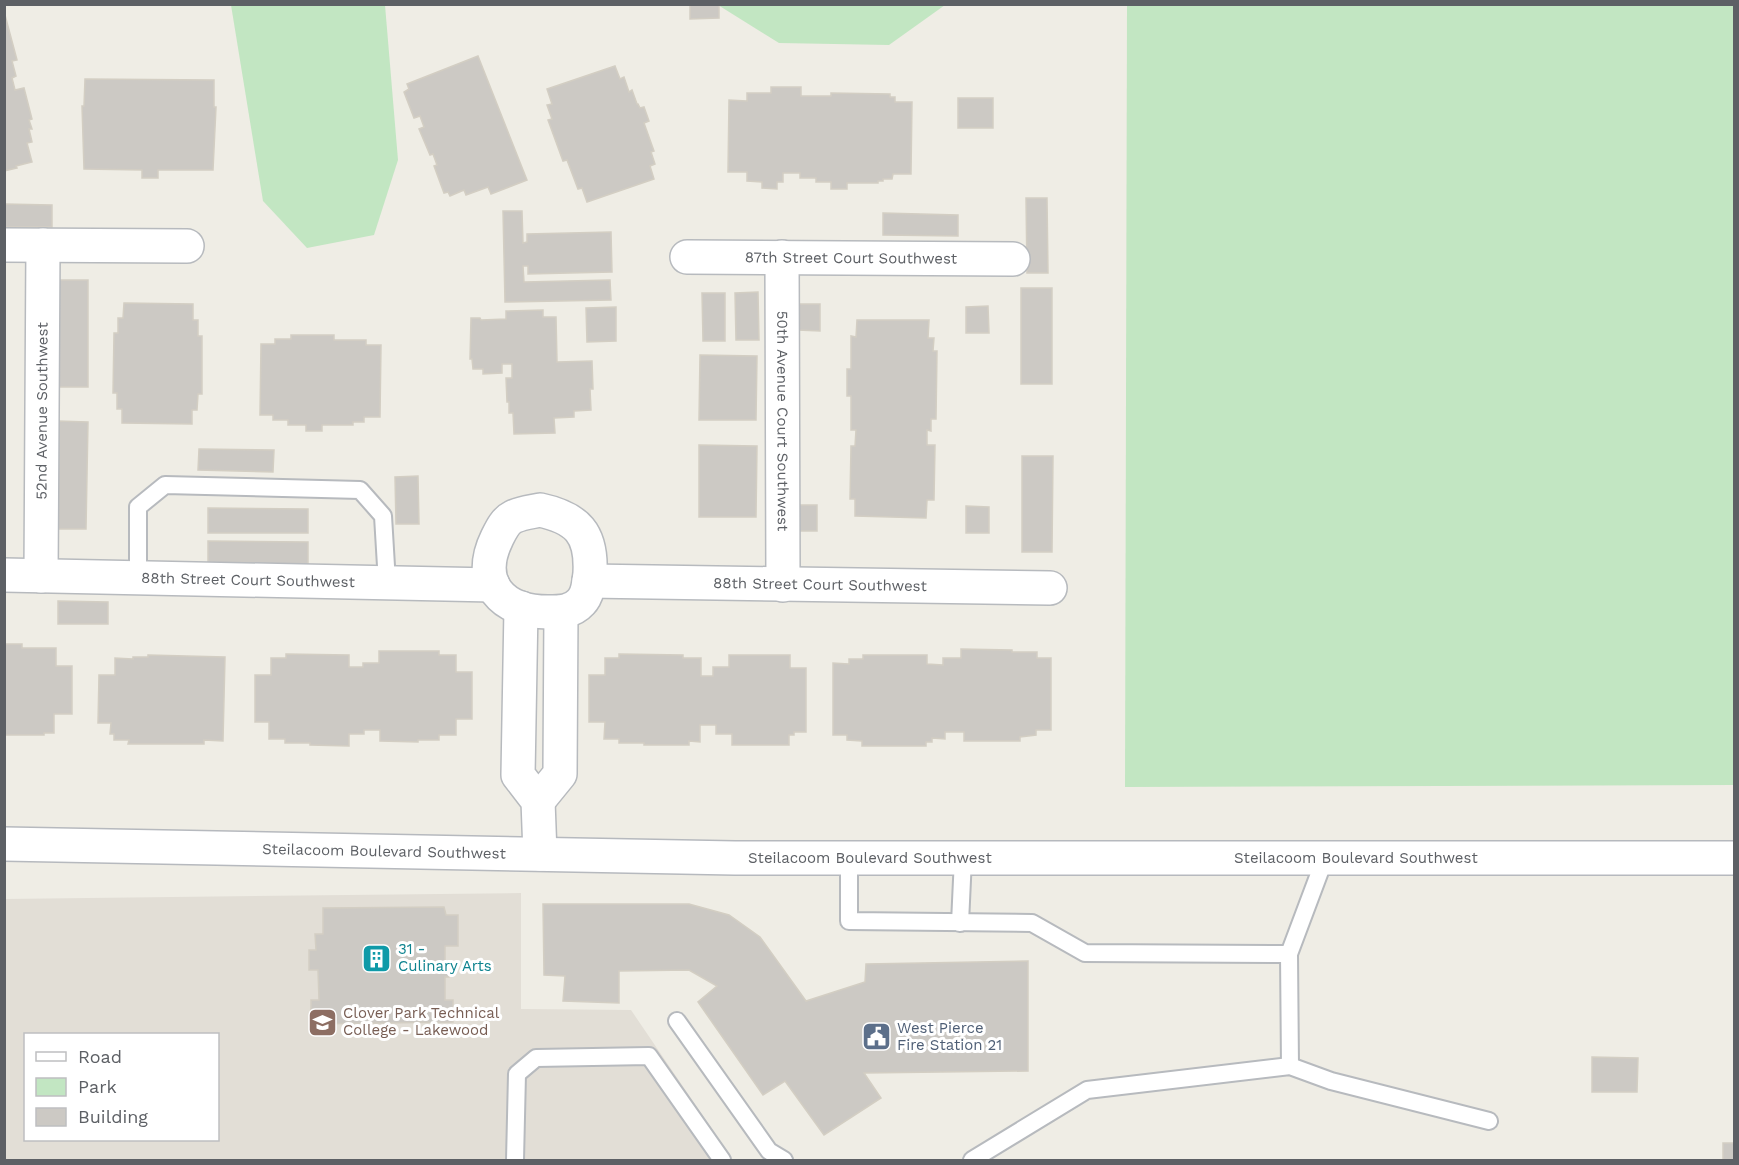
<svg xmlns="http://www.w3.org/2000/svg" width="1739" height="1165" viewBox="0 0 1739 1165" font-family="'Work Sans',sans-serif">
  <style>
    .education { fill: #e2ded6; fill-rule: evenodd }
    .green { fill: #c2e6c2 }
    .building { fill: #ccc9c4; stroke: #d3cec3; stroke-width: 1.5 }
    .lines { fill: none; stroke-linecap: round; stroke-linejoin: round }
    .service-casing { stroke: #b7babe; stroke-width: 20 }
    .minor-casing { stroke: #b7babe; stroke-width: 36 }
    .secondary-casing { stroke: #b6b9be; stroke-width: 36 }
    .service { stroke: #fff; stroke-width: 16 }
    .minor { stroke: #fff; stroke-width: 33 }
    .secondary { stroke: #fff; stroke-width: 33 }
    .labels { text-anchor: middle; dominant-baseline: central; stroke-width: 6; stroke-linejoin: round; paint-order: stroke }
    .street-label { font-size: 15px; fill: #5d6065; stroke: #fff }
    .culture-label { font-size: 15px; fill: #0d838f; stroke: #fff; text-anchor: start }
    .education-label { font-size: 15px; fill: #785e54; stroke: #fff; text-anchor: start }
    .service-label { font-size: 15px; fill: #4e5e75; stroke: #fff; text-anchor: start }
  </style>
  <rect width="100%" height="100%" fill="#efede5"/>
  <!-- education -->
  <path class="education" d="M 521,893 L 521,1009 L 631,1010 L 733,1160 L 5,1160 L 4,899 ZM 26,1034 L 218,1034 L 218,1140 L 26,1140 Z"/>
  <!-- green -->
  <g class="green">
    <polygon points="231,5 385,5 398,160 374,235 307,248 263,201"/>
    <polygon points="718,5 945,5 889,45 779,43"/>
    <polygon points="1127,5 1734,5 1734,785 1125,787"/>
  </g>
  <!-- building -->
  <g class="building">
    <polygon points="690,4 719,4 719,18 690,19"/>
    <polygon points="5,15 17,60 12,61 16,76 12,78 15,90 24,88 32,119 29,120 32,129 29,129 32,142 27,143 32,162 16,166 17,168 4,171"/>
    <polygon points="478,56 527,180 491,194 488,187 466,195 464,190 450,196 448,192 444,193 434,166 437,165 433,154 430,155 419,129 424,127 420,116 414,118 404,92 409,89 407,84"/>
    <polygon points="615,66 620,79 624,77 629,92 632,90 637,104 638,104 640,108 644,107 649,121 644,123 654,151 651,152 655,164 650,166 654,179 587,202 582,188 578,189 567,160 563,161 548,120 552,119 547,105 552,104 547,89"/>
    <polygon points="85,79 214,80 214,107 216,107 213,170 158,170 158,178 142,178 142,170 84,169 82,106 84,106"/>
    <polygon points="771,87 801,87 801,96 831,96 831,93 890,94 890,97 895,97 895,102 912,102 911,174 893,174 892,179 883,179 883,181 878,181 878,183 847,183 847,189 831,189 831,182 816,182 816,178 800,178 800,173 783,173 783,182 777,182 777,189 762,188 762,182 747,181 747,172 728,172 729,100 747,101 747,93 771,93"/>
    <rect x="958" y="98" width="35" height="30"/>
    <polygon points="1026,198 1047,198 1048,273 1027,273"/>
    <polygon points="4,204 52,205 52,227 4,227"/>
    <polygon points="503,211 522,211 523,243 527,242 527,234 611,232 612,272 528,274 528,266 523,266 524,282 610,280 611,300 505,302"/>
    <polygon points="883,213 958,215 958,236 883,235"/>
    <polygon points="58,280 88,280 88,387 57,387"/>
    <rect x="1021" y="288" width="31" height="96"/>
    <polygon points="758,292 759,340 736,340 735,293"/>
    <polygon points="702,293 725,293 725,341 703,341"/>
    <polygon points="124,303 193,304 193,320 198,320 198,336 202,336 202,394 198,394 197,410 192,410 192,424 122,423 122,409 117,409 117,393 113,393 114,333 118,333 118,318 123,318"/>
    <polygon points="798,304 820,304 820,331 798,330"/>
    <polygon points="988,306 989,333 966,333 966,307"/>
    <polygon points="616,307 616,341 587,342 586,308"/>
    <polygon points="543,310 543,317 556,317 557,362 592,361 593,389 590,389 591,410 574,411 574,417 554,418 555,433 514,434 513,413 509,413 509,402 507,402 506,378 512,378 512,364 502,364 502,373 483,374 483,369 473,369 472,359 470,359 471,318 480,318 481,320 506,319 506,311"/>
    <polygon points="857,320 929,320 928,338 934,338 933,351 937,351 936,419 931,419 931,431 927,430 927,445 935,445 934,500 927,500 926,518 855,516 855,499 850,499 851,446 855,446 856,430 851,430 851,396 847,396 847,369 851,369 851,336 856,337"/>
    <polygon points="291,335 334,335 334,340 366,340 366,345 381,345 380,417 364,417 364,422 353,422 353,425 322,425 322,431 306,431 306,425 288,425 288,420 273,420 273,415 260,415 261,344 275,344 275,339 291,339"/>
    <polygon points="700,355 757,356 756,420 699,420"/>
    <polygon points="57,421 88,422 86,529 55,529"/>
    <polygon points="699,445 757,446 756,517 699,517"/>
    <polygon points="199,449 274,450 273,472 198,470"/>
    <polygon points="1022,456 1053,456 1052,552 1022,552"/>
    <polygon points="418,476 419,524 396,524 395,477"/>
    <rect x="795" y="505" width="22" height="26"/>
    <polygon points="966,506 989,507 989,533 966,533"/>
    <polygon points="208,508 308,509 308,533 208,533"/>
    <polygon points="208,541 308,542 308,568 208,567"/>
    <polygon points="58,601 108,602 108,624 58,624"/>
    <polygon points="4,644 22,644 22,648 56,648 56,666 72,666 72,714 54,714 54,733 44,733 44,735 4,735"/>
    <polygon points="961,649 1012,650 1012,652 1037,652 1037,658 1051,658 1051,730 1036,730 1036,735 1020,737 1020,741 964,741 964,732 945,732 945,739 932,738 932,742 926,742 926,746 862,746 862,741 847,740 847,735 833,735 833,663 849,664 849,659 863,659 863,655 927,655 927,664 943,665 943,658 961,658"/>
    <polygon points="379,651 439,651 439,655 456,655 456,672 472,672 472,719 456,719 456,735 439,735 439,740 418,740 418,742 380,741 380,730 364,730 364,734 349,734 349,746 310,745 310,743 285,743 285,739 269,739 269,722 255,722 255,675 271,675 271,658 286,658 286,654 349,655 349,667 363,667 363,663 379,663"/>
    <polygon points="619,654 683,655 683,658 701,658 701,676 713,676 713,667 729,667 729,655 790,655 790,668 806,668 806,732 794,732 794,735 789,735 789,745 732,745 732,734 716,734 716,725 700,725 700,742 689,741 689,745 644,745 644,743 619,743 619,739 604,739 605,722 589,722 589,675 605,675 605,658 619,658"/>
    <polygon points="148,655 225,657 223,741 204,740 204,744 128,744 129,740 114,740 114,734 110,734 111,723 98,723 99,675 115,675 115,658 133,659 133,657 148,657"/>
    <polygon points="543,904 689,904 729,915 760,937 806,1001 865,982 866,964 1028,961 1028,1071 864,1073 881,1098 824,1135 785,1081 763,1095 698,1002 717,986 689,970 619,971 619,1003 563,1001 565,976 544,975"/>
    <polygon points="444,907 446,915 458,915 458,946 445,946 445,965 449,965 449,977 445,977 445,1000 453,1000 453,1022 311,1024 311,1000 319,1000 318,970 309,970 309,950 316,950 315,934 323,934 323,908"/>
    <polygon points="1592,1057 1638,1058 1637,1092 1592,1092"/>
    <rect x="1723" y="1143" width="11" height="17"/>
  </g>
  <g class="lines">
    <defs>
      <g id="service">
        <polyline points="138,577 138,507 165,485 360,490 383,516 387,583"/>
        <polyline points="849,858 849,921 1032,923 1085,953 1289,954"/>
        <polyline points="960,923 963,858"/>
        <polyline points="677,1021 769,1151 784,1160"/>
        <polyline points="1290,1066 1289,954 1325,858"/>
        <polyline points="515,1160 517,1074 536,1058 649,1056 722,1160"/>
        <polyline points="972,1160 1087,1090 1290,1066 1331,1081 1489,1121"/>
      </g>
      <g id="minor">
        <polyline points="4,245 187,246"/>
        <path id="s1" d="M 687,257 L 1013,259"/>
        <path id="s2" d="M 782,257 L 783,585"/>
        <path d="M 540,510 C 577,518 592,533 590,573 C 589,582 588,595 581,602 C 572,612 560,612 548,612 C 502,612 475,583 497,538 C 501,530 505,521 513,517 C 521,513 531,512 540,510 Z"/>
        <path id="s3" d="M 4,575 L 493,585"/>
        <path id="s4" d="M 41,576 L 43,245"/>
        <path id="s5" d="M 589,581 L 1050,588"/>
        <polyline points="521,608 518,775 538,801 540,854"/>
        <polyline points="538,801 560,774 561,612"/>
      </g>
      <g id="secondary">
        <path id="s6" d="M 4,844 L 735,858 L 1734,858"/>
      </g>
    </defs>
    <!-- service casing -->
    <use href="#service" class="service-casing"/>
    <!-- minor casing -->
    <use href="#minor" class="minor-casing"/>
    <!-- secondary casing -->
    <use href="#secondary" class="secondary-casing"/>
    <!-- service -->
    <use href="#service" class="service"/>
    <!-- minor -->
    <use href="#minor" class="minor"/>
    <!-- secondary -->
    <use href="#secondary" class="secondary"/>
  </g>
  <!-- icons -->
  <defs>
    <symbol id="building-square" viewBox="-11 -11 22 22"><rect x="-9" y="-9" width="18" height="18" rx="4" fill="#0f9aa8" stroke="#fff"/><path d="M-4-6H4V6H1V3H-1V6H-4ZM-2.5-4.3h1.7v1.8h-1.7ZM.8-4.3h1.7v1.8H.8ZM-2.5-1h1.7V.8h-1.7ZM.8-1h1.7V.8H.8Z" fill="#fff"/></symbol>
    <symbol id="university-square" viewBox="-11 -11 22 22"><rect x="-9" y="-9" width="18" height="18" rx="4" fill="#8d6e63" stroke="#fff"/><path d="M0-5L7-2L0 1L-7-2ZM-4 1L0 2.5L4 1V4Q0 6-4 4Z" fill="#fff"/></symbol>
    <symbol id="civic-square" viewBox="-11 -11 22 22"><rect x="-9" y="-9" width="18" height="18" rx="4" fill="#5c6f8a" stroke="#fff"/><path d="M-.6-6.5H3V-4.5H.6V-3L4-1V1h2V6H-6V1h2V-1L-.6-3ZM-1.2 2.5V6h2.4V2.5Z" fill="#fff"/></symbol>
  </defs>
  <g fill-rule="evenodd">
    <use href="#building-square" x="360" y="942" width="33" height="33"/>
    <use href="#university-square" x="306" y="1006" width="33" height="33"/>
    <use href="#civic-square" x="860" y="1020" width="33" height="33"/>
  </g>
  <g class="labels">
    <!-- street labels -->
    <g class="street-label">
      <text stroke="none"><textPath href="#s1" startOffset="164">87th Street Court Southwest</textPath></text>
      <text stroke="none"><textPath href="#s4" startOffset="165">52nd Avenue Southwest</textPath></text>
      <text stroke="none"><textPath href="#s2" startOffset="164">50th Avenue Court Southwest</textPath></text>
      <text stroke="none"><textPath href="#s3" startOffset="244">88th Street Court Southwest</textPath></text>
      <text stroke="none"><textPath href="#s5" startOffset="231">88th Street Court Southwest</textPath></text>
      <text stroke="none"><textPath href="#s6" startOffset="380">Steilacoom Boulevard Southwest</textPath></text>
      <text stroke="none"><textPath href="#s6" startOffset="866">Steilacoom Boulevard Southwest</textPath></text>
      <text stroke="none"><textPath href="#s6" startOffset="1352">Steilacoom Boulevard Southwest</textPath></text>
    </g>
    <!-- culture labels -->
    <g class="culture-label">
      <text x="398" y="949">31 -<tspan x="398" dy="17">Culinary Arts</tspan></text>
    </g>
    <!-- education labels -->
    <g class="education-label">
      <text x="343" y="1013">Clover Park Technical<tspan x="343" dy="17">College - Lakewood</tspan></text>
    </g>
    <!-- service labels -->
    <g class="service-label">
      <text x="897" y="1028">West Pierce<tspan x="897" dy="17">Fire Station 21</tspan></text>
    </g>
  </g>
  <!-- border -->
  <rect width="1739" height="1165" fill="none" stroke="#5d6065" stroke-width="12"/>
  <!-- legend -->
  <rect x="24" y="1033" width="195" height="108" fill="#ffffff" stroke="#bebfc1" stroke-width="1.5"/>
  <rect x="36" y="1052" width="30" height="9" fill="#ffffff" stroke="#bebfc1" stroke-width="1.5"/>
  <text x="78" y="1063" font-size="18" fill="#5d6065">Road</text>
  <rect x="36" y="1078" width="30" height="18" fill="#c2e6c2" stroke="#bebfc1" stroke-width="1.5"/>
  <text x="78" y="1093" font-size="18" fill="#5d6065">Park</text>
  <rect x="36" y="1108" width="30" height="18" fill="#ccc9c4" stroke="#bebfc1" stroke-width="1.5"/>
  <text x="78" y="1123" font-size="18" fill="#5d6065">Building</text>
</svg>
